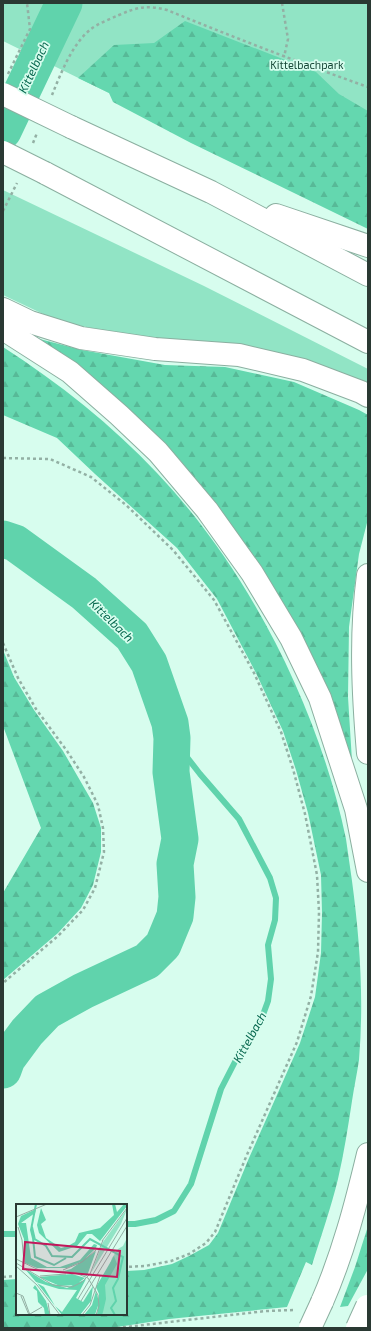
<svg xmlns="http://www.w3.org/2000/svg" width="371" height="1331" viewBox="0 0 371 1331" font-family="'Exo 2',sans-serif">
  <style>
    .green { fill: #91e4c5 }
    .forest { fill: url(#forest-firs) }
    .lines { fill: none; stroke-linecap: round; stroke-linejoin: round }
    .stream { stroke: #60d3ac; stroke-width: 6 }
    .river { stroke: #60d3ac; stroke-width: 37 }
    .highway-casing { stroke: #8bafa0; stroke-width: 24 }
    .path { stroke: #93b0a4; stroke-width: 2.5; stroke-dasharray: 3 3; stroke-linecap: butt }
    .highway { stroke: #fff; stroke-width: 22 }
    .highway-bridge-casing { stroke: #8bafa0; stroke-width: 24; stroke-linecap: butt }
    .highway-bridge { stroke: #fff; stroke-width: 22 }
    .labels { text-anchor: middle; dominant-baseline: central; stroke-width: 3.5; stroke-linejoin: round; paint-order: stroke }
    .park-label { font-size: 11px; fill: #174838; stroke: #d7fdee }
    .water-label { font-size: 12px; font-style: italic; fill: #05664d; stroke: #d7fdee }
    .inset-river { fill: none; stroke: #60d3ac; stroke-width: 2 }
    .inset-road { fill: none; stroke: #92afa3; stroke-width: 1 }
    .view { fill: #c2185b; fill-opacity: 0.15; stroke: #c2185b; stroke-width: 2 }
    .inset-edge { fill: none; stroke: #2a3933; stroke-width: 2 }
  </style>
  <defs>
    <pattern id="forest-firs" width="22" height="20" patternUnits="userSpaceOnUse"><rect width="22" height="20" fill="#64d7af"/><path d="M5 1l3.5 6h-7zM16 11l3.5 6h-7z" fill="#57b997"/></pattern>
  </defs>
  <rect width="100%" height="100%" fill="#d7fdee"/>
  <!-- green -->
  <g class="green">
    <polygon points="3,3 368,3 368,156 109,93 3,41"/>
    <polygon points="3,190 204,286 368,369 368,387 351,378 289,355 218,342 138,338 58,321 3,295"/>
  </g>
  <!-- forest -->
  <g class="forest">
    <polygon points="185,21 316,72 339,94 368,111 368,229 191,143 113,102 109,93 78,78 114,45 154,43"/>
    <polygon points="32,337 82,350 165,365 225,367 294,382 359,410 368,415 368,519 359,554 349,627 348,697 352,761 312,656 256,560 180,460 108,395"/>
    <path d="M 3,347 C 59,383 112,425 157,473 C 249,570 319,709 346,839 C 348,853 350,867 352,881 C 360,940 364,1000 359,1060 C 357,1074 354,1087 352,1101 C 348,1127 344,1153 338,1179 C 331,1208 321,1236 312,1265 L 306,1262 L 287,1307 L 169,1319 L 111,1328 L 3,1328 L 3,1280 L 17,1279 L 17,1314 L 126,1314 L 126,1271 L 144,1270 L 172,1264 L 189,1256 L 209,1245 L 218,1233 L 249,1158 L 300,1043 L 315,997 L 321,953 L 322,913 L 321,875 L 308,813 L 296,770 L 283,731 L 256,673 L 217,599 L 177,548 L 95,474 L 57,438 L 3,415 Z"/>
    <polygon points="3,650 14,677 34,710 63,751 93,803 101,828 101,852 93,885 81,908 58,933 3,980 3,893 41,828 3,726"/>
    <polygon points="368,1226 368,1269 348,1306 340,1307 355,1267"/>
  </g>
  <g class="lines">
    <!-- stream -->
    <g class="stream">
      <polyline points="126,1224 135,1224 156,1220 174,1211 191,1184 221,1089 239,1054 260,1023 268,1001 271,979 268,945 275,920 276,898 270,878 239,819 200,774 172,738"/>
      <polyline points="3,1234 17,1234"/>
    </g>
    <!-- river -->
    <g class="river">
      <polyline points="3,131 64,3"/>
      <polyline points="3,539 15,543 84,593 132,636 149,663 170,723 172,738 171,772 180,839 175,864 177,897 175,916 163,945 147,961 83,991 47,1011 27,1032 7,1059 3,1070"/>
    </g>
    <defs>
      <g id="highway">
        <polyline points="71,127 211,192 368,275"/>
        <polyline points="45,173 368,342"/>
        <polyline points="276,215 368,246"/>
        <polyline points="3,309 30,322 81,338 155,349 239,355 303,370 361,392 368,396"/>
        <polyline points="3,329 70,372 119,415 158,452 207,510 252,573 291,638 320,698 356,809 368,871"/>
        <path d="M 368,575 C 360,634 363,694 368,753"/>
        <path d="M 322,1302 C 343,1254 356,1204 368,1154"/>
      </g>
    </defs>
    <!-- highway casing -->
    <use href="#highway" class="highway-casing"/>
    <!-- path -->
    <g class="path">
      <polyline points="282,3 288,39 284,57"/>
      <polyline points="8,74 30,29 27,3"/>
      <path d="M 52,95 C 61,73 72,44 91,29 C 99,23 110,19 119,15 C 137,7 147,5 167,10 C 233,37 300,63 368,87"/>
      <polyline points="33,143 37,133"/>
      <polyline points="3,211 17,183"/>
      <polyline points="3,458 50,459 91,477 126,505 173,550 214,600 254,673 281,732 293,769 305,814 317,875 319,912 318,952 311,996 297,1042 246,1157 215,1232 206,1243 189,1254 171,1261 145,1266 126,1267"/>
      <polyline points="3,643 18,678 36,709 67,751 84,777 98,805 103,828 104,852 95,888 83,910 58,936 3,983"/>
      <polyline points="3,1277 17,1276"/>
      <polyline points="117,1328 266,1311 294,1310"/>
    </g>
    <!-- highway -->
    <use href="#highway" class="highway"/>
    <defs>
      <g id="highway-bridge">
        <polyline points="3,94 71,127"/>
        <polyline points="3,152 45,173"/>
        <polyline points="310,1328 322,1302"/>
        <polyline points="357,1328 367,1306"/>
      </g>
    </defs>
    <!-- highway-bridge casing -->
    <use href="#highway-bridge" class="highway-bridge-casing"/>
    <!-- highway-bridge -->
    <use href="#highway-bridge" class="highway-bridge"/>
  </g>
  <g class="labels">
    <!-- park labels -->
    <g class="park-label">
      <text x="307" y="64">Kittelbachpark</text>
    </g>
    <!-- water labels -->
    <g class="water-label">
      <text transform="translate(33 67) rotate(-65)">Kittelbach</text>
      <text transform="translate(112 620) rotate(44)">Kittelbach</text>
      <text transform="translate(249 1037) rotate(-61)">Kittelbach</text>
    </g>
  </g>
  <!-- overview -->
  <g transform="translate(16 1204)">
    <rect width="111" height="111" fill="#d7fdee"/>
    <path d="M 111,5 L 105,20 L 75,69 L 87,38 ZM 111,34 L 111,111 L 83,111 L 86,86 L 96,54 L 102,45 L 107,42 Z" fill="#91e4c5"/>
    <path d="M 96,0 L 99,0 L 101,8 L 108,0 L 111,2 L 84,37 L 76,30 L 71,30 L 61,42 L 43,48 L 23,29 L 21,21 L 25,4 L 30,16 L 25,20 L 30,34 L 45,44 L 52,42 L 59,38 L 63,29 L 84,24 L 98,11 ZM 20,5 L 19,9 L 5,19 L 10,19 L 15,54 L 31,63 L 44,63 L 64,56 L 78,40 L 81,41 L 80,44 L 67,57 L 51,64 L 21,64 L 9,59 L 8,35 L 2,20 L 5,12 ZM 80,47 L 71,72 L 48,67 L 55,65 ZM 98,52 L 101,60 L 89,81 L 90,95 L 87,108 L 86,111 L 81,111 L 83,90 L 80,83 ZM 9,65 L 30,78 L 51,84 L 70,75 L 60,94 L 67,98 L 77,82 L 75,97 L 64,111 L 46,111 L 21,79 L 28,83 L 39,102 L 46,108 L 61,86 L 43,85 L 20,78 ZM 56,70 L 69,74 L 59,81 L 44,82 L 23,73 ZM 19,81 L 30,97 L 34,111 L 29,111 L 28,104 L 22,98 L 21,87 L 17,84 ZM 80,87 L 83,98 L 79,111 L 68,111 L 76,101 Z" fill="#64d7af"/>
    <path class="inset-river" d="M 20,0 L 15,26 L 17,34 L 30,42 L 36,52 L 56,53 L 74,35 L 107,53 L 102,75 L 97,84 L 100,97 L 95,104 L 99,111M 16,23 L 19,36M 17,34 L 19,53 L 38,61 L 50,54"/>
    <path class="inset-road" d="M 0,13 L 31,0M 2,23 L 6,36 L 8,58M 86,37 L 111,4M 0,55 L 23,66 L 57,68 L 72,74 L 82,91 L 83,102 L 80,111M 0,59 L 37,81 L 56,83 L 66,78 L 74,70 L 87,36M 0,62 L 21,81 L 44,111M 47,66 L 66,58 L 80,46M 24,72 L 50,70M 0,89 L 7,92 L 14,111M 5,92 L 13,111M 62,95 L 111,14M 65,97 L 111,22M 32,99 L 34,111M 14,110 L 26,103M 66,111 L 74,101 L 84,72"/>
    <path class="view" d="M 9,38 L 104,47 L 101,73 L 7,65 Z"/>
    <rect width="111" height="111" class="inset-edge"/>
  </g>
  <!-- border -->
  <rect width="371" height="1331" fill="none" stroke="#2a3933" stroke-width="8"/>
</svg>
